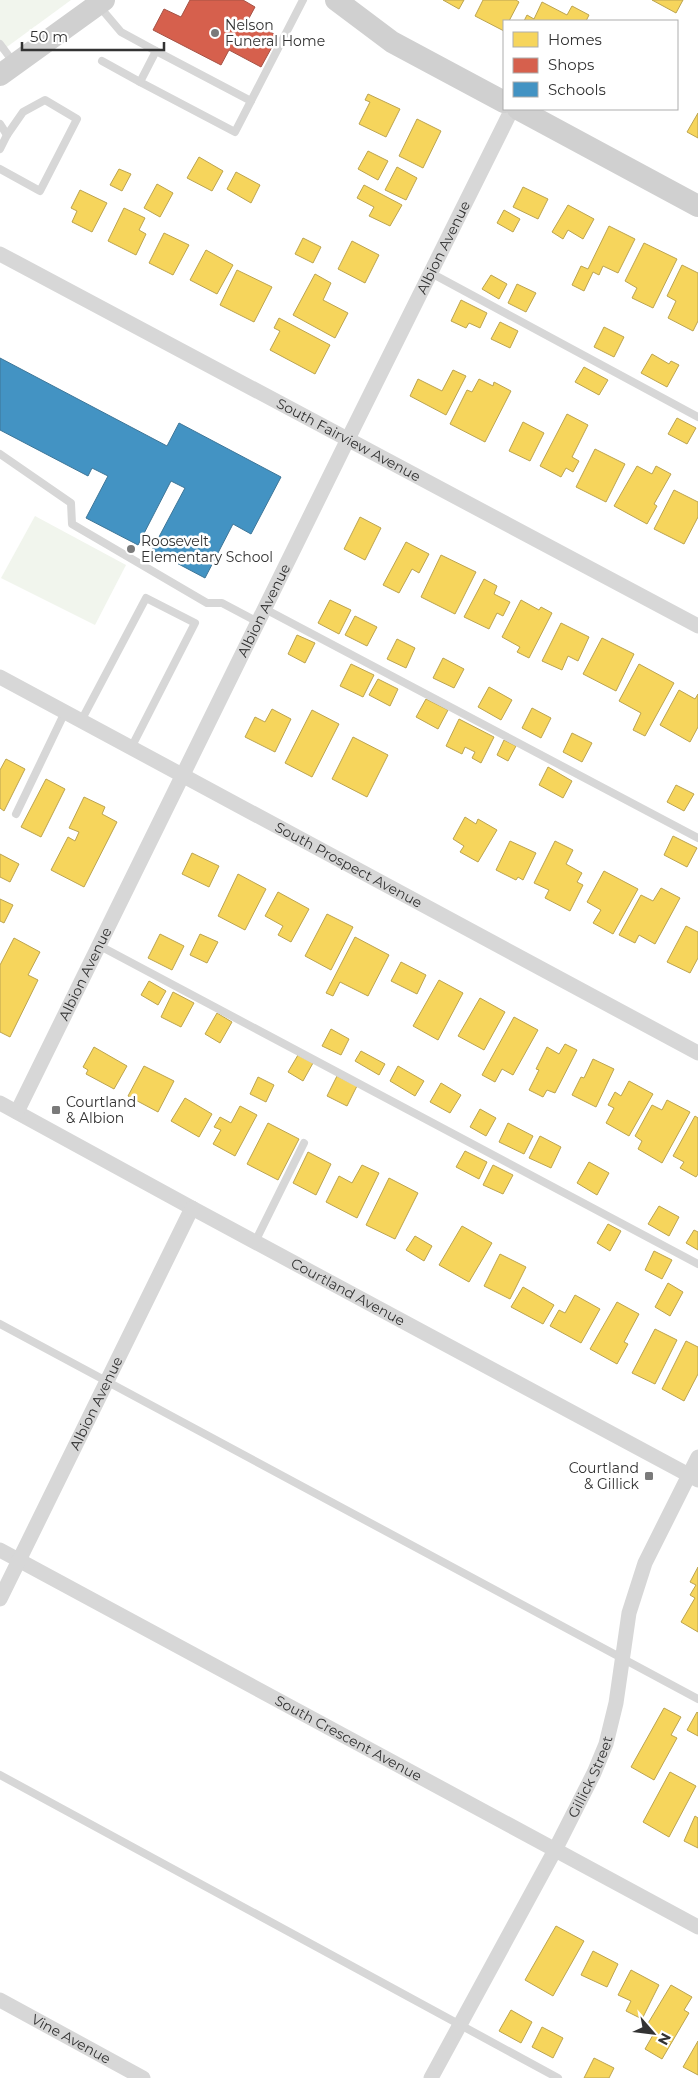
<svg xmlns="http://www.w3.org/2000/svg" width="698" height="2078" viewBox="0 0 698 2078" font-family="Montserrat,sans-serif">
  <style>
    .green { fill: #f1f5ed }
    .homes { fill: #f6d55c; stroke: #bca450 }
    .shops { fill: #d6604d; stroke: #a55245 }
    .schools { fill: #4393c3; stroke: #3e7698 }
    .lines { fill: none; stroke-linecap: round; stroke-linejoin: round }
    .lane { stroke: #d7d7d7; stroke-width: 8 }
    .street { stroke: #d7d7d7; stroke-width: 15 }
    .secondary { stroke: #d0d0d0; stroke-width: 22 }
    .poi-dot { fill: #7a7a7a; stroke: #fff; stroke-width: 2 }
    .labels { text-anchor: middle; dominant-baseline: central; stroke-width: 5; stroke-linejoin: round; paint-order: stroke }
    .poi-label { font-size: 14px; fill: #333; stroke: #fff; text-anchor: start }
    .street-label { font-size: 14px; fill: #333; stroke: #fff }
  </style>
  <rect width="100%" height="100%" fill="#fff"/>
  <!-- green -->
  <g class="green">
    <polygon points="0,0 71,0 0,52"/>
    <polygon points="35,516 126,565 95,625 1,578"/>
  </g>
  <!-- homes -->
  <g class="homes">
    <polygon points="443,0 464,0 459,9"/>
    <polygon points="483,0 516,0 519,2 509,21 504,21 504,31 475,16"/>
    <polygon points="652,0 683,0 676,13"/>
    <polygon points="542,2 567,15 572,6 589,15 586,21 524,21 527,15 534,19"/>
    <polygon points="368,94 400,109 386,137 359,124 370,102 365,100"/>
    <polygon points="698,113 698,138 687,132"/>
    <polygon points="417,119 441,131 423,168 399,156"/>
    <polygon points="368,151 388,161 378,180 358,169"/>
    <polygon points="199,157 223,171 212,191 187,178"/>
    <polygon points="397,167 417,178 406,200 385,190"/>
    <polygon points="119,169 131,174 122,191 110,185"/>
    <polygon points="236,172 260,185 251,203 227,189"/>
    <polygon points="157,184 173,193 160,217 144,208"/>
    <polygon points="364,185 402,205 390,226 369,216 374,207 357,198"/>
    <polygon points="523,187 548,199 538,219 513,207"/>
    <polygon points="80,190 107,203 92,232 72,222 77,211 71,208"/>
    <polygon points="568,205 594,219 583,239 568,230 563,239 552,232"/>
    <polygon points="124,208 145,218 139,230 146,234 136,255 108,241"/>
    <polygon points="504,210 520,219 513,232 497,223"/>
    <polygon points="609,226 635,239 618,273 603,266 599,275 593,272 584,291 572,285 581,266 588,269"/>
    <polygon points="164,233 189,245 173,275 149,263"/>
    <polygon points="303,238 321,247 313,263 295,254"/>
    <polygon points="352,241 379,255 365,283 338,269"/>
    <polygon points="644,243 677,259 653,308 632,298 637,288 625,281"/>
    <polygon points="206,250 233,265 217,294 190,280"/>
    <polygon points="682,265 698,273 698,321 693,331 668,318 676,301 667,296"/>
    <polygon points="237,270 272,287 254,322 220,305"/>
    <polygon points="315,274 331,283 323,300 348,313 335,338 293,315"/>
    <polygon points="491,275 507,284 499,299 482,289"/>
    <polygon points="517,284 536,293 526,312 508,303"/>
    <polygon points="461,300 487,313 480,328 469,323 466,328 451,321"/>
    <polygon points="279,318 330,345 315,374 270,350 280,331 274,328"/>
    <polygon points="500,322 518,331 510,348 491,339"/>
    <polygon points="604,327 624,337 614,357 594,347"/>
    <polygon points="652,354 669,364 671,361 679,365 667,387 641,373"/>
    <polygon points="584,367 608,380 599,395 575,382"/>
    <polygon points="453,370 466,376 446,415 410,396 418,379 442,391"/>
    <polygon points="479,379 493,386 494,382 511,391 485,442 450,424 467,390 472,392"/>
    <polygon points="567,414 588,425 572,457 579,461 573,472 566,468 561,477 540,466"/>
    <polygon points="677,418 696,428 687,444 668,434"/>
    <polygon points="523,422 544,433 530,461 509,451"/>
    <polygon points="595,449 625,464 606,502 576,487"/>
    <polygon points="637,466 652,474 656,466 671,474 654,504 657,506 647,524 614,506"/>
    <polygon points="674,490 698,502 698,517 684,544 654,529"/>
    <polygon points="360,517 381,528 365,560 344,549"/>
    <polygon points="406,542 429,554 419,573 412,569 399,593 383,585"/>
    <polygon points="441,555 476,572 455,614 421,597"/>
    <polygon points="484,579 497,586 494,594 510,602 503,616 497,613 489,629 464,617"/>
    <polygon points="330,600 351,610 339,634 318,623"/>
    <polygon points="521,600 539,610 541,607 552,613 529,658 517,652 520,647 502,637"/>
    <polygon points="355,616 377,627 367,646 345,635"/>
    <polygon points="561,623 589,637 578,661 568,656 562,670 542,661"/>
    <polygon points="297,635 315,643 305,663 288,654"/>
    <polygon points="602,638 634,654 616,691 583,674"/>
    <polygon points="397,639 415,648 406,668 387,659"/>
    <polygon points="443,658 464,669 454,688 433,678"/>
    <polygon points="351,664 374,675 363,697 340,686"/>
    <polygon points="639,664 674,683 645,736 633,730 641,713 619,701"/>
    <polygon points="378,679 398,689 390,706 369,695"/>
    <polygon points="489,687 512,700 501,720 478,707"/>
    <polygon points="679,690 695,699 698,694 698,727 690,742 660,725"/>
    <polygon points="426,699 448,710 438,729 416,717"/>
    <polygon points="532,708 551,718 541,738 522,728"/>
    <polygon points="272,709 291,719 275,752 245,737 255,717 265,722"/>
    <polygon points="312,710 339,724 312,777 285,763"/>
    <polygon points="459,719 494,737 481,763 472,758 475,752 465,747 462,754 446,746"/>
    <polygon points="572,733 592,743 582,762 563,752"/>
    <polygon points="353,737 388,755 367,797 332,779"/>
    <polygon points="504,740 516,746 508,761 497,755"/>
    <polygon points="6,759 25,769 4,811 0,808 0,770"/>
    <polygon points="548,767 572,781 563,798 539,785"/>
    <polygon points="46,779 65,789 41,837 21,827"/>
    <polygon points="676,785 694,794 684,811 667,802"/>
    <polygon points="84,797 105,807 102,814 117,822 84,887 51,870 68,837 75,841 79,832 69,828"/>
    <polygon points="465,817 476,824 478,819 497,830 478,862 460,852 464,846 453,839"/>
    <polygon points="673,836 697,848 687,867 664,855"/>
    <polygon points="510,841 536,853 523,880 518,877 516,880 496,870"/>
    <polygon points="555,841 573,850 566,864 582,873 577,882 583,885 570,911 545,898 549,890 534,883"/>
    <polygon points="192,853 219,866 209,887 182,874"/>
    <polygon points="0,854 19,864 10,882 0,877"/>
    <polygon points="604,871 638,889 613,934 593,923 601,910 587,902"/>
    <polygon points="238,874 266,889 245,930 218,916"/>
    <polygon points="661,888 680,898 655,944 639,935 635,943 619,935 641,895 653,901"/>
    <polygon points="278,892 309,909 291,942 278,935 283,926 265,916"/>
    <polygon points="0,899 13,905 4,923 0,921"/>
    <polygon points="327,914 353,927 331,970 305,956"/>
    <polygon points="686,926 698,932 698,958 690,973 667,962"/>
    <polygon points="160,934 184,946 172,970 148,958"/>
    <polygon points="200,934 218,942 207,963 190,955"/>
    <polygon points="355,937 389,955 368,996 340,982 333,996 326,993"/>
    <polygon points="14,938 40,952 28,975 38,980 10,1037 0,1032 0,965"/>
    <polygon points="401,962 426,975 417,994 391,981"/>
    <polygon points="439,980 463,993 438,1040 413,1026"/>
    <polygon points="149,981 166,991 158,1005 141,995"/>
    <polygon points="173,992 194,1003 181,1027 161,1017"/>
    <polygon points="480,998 505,1012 484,1050 458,1036"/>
    <polygon points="217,1013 232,1022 220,1043 205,1034"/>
    <polygon points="514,1017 538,1030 513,1075 502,1069 495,1082 482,1075"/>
    <polygon points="331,1029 349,1039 341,1055 322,1046"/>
    <polygon points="565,1044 577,1050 555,1093 547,1090 543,1097 529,1090 539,1070 536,1069 547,1047 559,1054"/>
    <polygon points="94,1047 127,1066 114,1089 86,1074 88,1070 83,1067"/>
    <polygon points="361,1051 385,1064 379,1075 355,1061"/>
    <polygon points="298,1055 313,1063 303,1081 288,1072"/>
    <polygon points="593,1059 614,1069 596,1107 572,1095 581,1077 584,1078"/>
    <polygon points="144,1066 174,1081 158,1112 128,1096"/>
    <polygon points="398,1066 424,1081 415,1096 390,1081"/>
    <polygon points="337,1076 357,1086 347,1106 327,1096"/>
    <polygon points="258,1077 274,1085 266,1102 250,1094"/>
    <polygon points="629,1081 653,1094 629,1136 606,1123 614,1108 608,1105 615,1092 621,1096"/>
    <polygon points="441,1083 461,1095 450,1113 430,1102"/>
    <polygon points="185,1098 212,1114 199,1137 171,1121"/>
    <polygon points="667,1100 690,1112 662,1163 638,1149 642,1141 635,1136 652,1105 662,1110"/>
    <polygon points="240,1106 257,1115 235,1156 213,1144 221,1130 214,1127 220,1117 231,1123"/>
    <polygon points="480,1109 496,1118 486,1136 470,1127"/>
    <polygon points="695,1116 698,1118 698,1174 696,1177 680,1168 684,1162 673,1156"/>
    <polygon points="268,1123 299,1139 278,1180 247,1164"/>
    <polygon points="508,1123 533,1136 524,1154 499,1142"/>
    <polygon points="540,1136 561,1147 551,1168 529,1158"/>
    <polygon points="465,1151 487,1162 479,1179 456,1167"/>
    <polygon points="308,1152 331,1164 316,1195 293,1183"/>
    <polygon points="589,1162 609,1173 597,1195 577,1183"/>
    <polygon points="362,1165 379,1173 357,1218 326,1202 339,1176 352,1183"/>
    <polygon points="493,1165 513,1175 503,1194 483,1185"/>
    <polygon points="389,1178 418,1193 395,1239 366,1225"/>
    <polygon points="659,1206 679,1217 669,1236 648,1224"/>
    <polygon points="608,1224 621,1231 610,1251 597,1243"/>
    <polygon points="462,1226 492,1243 469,1282 439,1265"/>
    <polygon points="694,1230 698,1232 698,1250 686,1243"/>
    <polygon points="415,1236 432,1246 424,1261 406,1250"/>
    <polygon points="654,1251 672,1260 662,1279 645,1270"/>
    <polygon points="500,1254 526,1267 510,1299 484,1286"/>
    <polygon points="668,1283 683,1292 670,1316 655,1307"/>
    <polygon points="523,1287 554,1305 543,1324 511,1307"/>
    <polygon points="575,1295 600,1309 581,1343 550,1326 559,1310 565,1313"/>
    <polygon points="617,1302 639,1314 624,1342 628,1344 617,1364 590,1349"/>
    <polygon points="655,1329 677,1340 655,1384 632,1373"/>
    <polygon points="686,1341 698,1347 698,1374 684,1401 662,1389"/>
    <polygon points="698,1567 698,1632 681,1622 695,1598 690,1595 696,1585 690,1582"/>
    <polygon points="664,1708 681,1717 671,1735 677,1738 654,1780 631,1767"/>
    <polygon points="697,1712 698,1713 698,1736 687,1730"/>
    <polygon points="670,1772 696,1786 669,1837 643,1822"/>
    <polygon points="695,1816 698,1818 698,1848 684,1841"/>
    <polygon points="556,1926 584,1941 553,1996 525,1980"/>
    <polygon points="593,1951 618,1964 607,1987 581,1975"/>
    <polygon points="631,1970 659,1985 642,2019 626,2011 631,2001 618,1995"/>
    <polygon points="671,1985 692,1997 684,2010 689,2013 662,2059 645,2049 653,2035 644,2030"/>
    <polygon points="511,2010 532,2022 521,2043 499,2031"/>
    <polygon points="542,2027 563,2038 553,2058 532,2047"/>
    <polygon points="698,2041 698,2075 683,2067"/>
    <polygon points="594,2058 614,2068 609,2078 584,2078"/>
  </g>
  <!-- shops -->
  <polygon class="shops" points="190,0 243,0 255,7 248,20 278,36 261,67 229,50 221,65 153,30 164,9 181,17"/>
  <!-- schools -->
  <polygon class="schools" points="0,358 167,446 179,423 281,477 251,534 233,524 205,578 152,550 185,488 171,481 138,545 86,518 108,476 92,468 88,476 0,430"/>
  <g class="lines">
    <!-- lane -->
    <g class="lane">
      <polyline points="99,6 121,32 156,51 140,82 235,132 303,0"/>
      <polyline points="0,44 14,63"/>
      <polyline points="156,51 251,101"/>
      <polyline points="102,61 140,82"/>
      <polyline points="0,124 7,135"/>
      <polyline points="0,149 7,135 23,112 45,100 77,119 40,191 0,169"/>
      <polyline points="431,273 698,417"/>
      <polyline points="0,454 71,503 72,524 207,603 222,603 258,622"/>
      <polyline points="265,609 698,838"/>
      <polyline points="81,721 146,598 195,623 131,748"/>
      <polyline points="16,814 65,712"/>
      <polyline points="100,946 698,1264"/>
      <polyline points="255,1242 304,1143"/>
      <polyline points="0,1324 698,1699"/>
      <polyline points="0,1775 558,2078"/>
    </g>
    <!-- street -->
    <g class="street">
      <path id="s1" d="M 0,254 L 698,626"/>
      <path id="s2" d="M 0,677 L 698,1053"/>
      <path id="s3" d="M 0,1103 L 192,1208 L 698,1480"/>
      <path id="s4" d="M 17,1112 L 348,439 L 512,109"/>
      <path id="s5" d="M 0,1550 L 698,1927"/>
      <path id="s6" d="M 0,1599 L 192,1208"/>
      <path id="s7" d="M 0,2000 L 143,2078"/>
      <path id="s8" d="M 431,2078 L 555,1850 L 594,1773 L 606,1744 L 616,1703 L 629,1613 L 645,1563 L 698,1457"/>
    </g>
    <!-- secondary -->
    <g class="secondary">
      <polyline points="336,0 392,42 504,102"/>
      <polyline points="0,75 104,0"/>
      <polyline points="518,109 698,206"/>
    </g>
  </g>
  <!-- markers -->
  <g class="poi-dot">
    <circle cx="215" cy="33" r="5"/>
    <circle cx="131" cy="549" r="5"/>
    <rect x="51" y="1105" width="10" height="10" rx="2.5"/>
    <rect x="644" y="1471" width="10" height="10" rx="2.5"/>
  </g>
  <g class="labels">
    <!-- poi labels -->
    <g class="poi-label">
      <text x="225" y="25">Nelson<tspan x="225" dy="16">Funeral Home</tspan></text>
      <text x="141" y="541">Roosevelt<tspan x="141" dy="16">Elementary School</tspan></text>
      <text x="66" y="1102">Courtland<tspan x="66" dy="16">&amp; Albion</tspan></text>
      <text x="639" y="1468" text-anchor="end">Courtland<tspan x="639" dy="16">&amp; Gillick</tspan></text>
    </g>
    <!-- street labels -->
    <g class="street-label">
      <text stroke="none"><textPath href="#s4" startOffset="964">Albion Avenue</textPath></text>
      <text stroke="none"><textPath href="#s1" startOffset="395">South Fairview Avenue</textPath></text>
      <text stroke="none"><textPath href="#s4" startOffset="559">Albion Avenue</textPath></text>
      <text stroke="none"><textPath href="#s2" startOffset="396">South Prospect Avenue</textPath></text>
      <text stroke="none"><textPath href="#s4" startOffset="154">Albion Avenue</textPath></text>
      <text stroke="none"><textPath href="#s3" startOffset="396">Courtland Avenue</textPath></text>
      <text stroke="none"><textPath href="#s6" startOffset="218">Albion Avenue</textPath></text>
      <text stroke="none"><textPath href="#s5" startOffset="396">South Crescent Avenue</textPath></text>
      <text stroke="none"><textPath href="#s8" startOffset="341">Gillick Street</textPath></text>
      <text stroke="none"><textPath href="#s7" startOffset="81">Vine Avenue</textPath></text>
    </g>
  </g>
  <!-- legend -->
  <rect x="503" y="20" width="175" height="90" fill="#ffffff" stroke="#adadad"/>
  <rect x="513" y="32" width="25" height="15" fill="#f6d55c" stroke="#adadad"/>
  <text x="548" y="45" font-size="15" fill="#333333">Homes</text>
  <rect x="513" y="58" width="25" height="15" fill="#d6604d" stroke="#adadad"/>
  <text x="548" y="70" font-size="15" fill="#333333">Shops</text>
  <rect x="513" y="82" width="25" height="15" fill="#4393c3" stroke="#adadad"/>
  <text x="548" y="95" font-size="15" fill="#333333">Schools</text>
  <!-- north arrow -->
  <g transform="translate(653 2033) rotate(118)" stroke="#ffffff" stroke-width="4" paint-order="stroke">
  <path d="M0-4L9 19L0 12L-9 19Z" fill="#333333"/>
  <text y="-8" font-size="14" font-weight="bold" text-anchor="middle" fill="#333333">N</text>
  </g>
  <!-- scale -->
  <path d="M22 42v8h142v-8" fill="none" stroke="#333333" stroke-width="2.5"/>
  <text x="30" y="42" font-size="15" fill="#333333" stroke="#ffffff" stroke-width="4" paint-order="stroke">50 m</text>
</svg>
